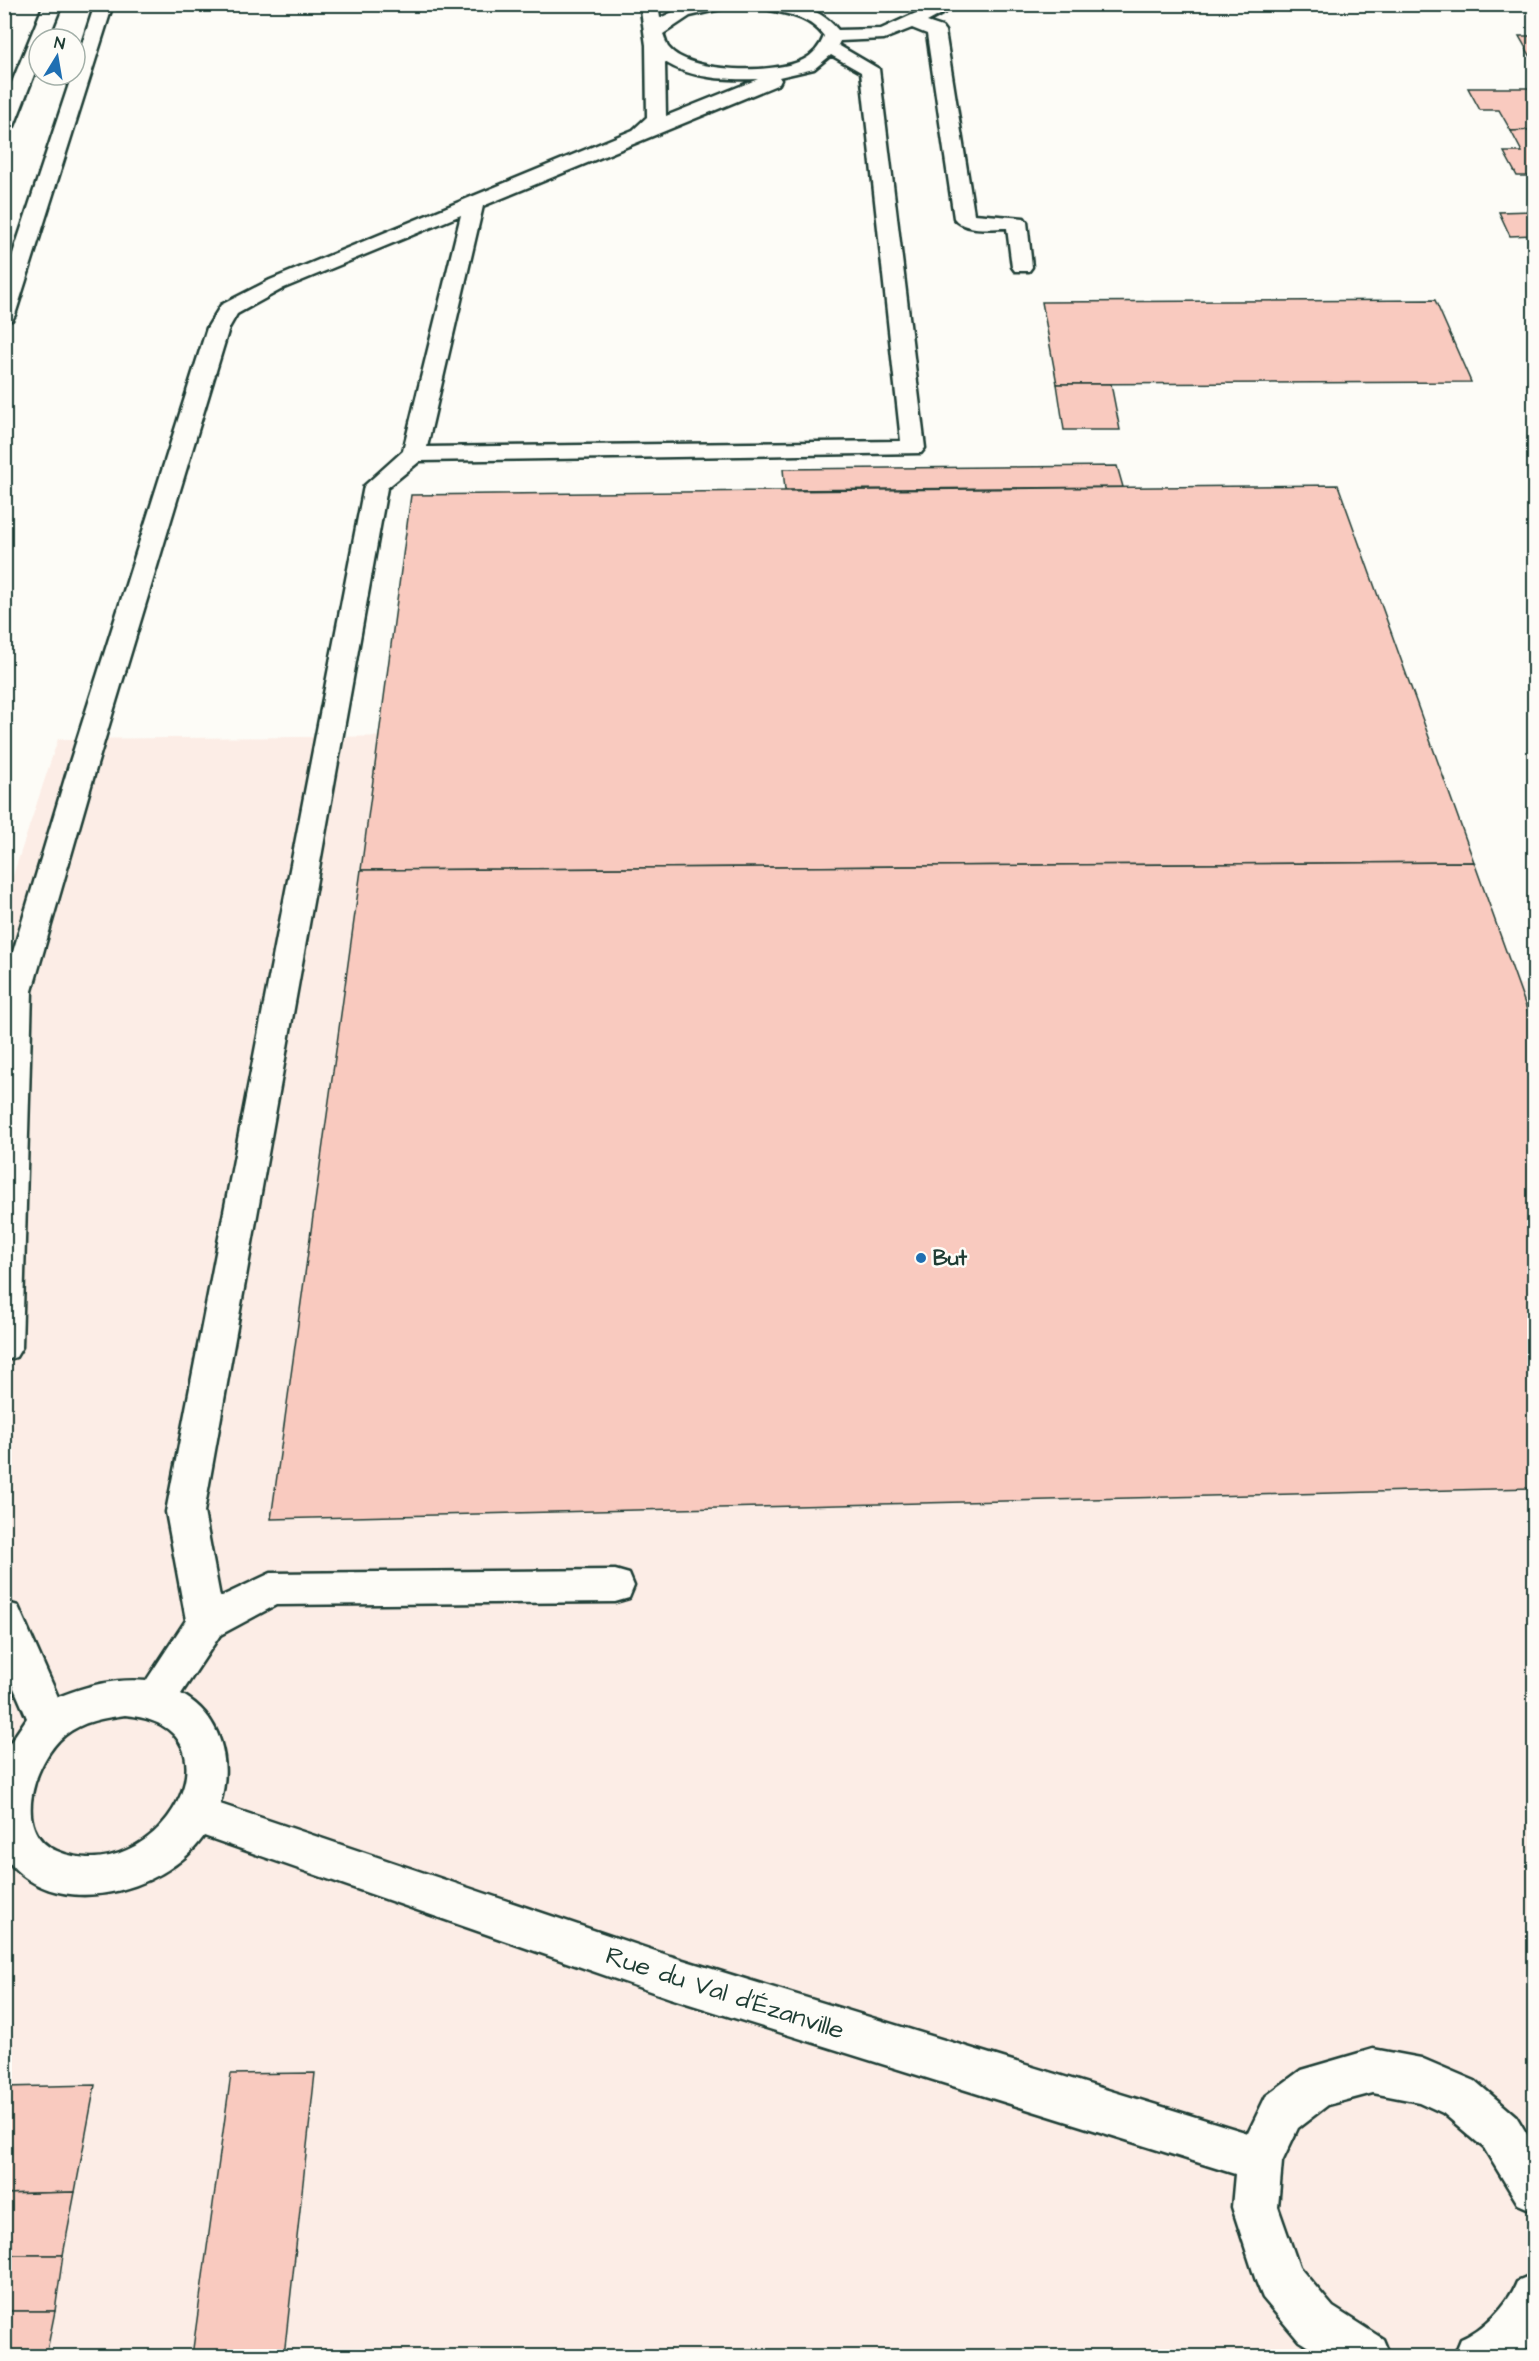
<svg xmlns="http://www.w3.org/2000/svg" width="1539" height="2361" viewBox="0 0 1539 2361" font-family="'Architects Daughter',sans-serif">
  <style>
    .built { fill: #fcede6 }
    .building { fill: #f9cabf; stroke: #1f3d34; stroke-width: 1.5 }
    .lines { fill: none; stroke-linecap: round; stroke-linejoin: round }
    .minor-casing { stroke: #1f3d34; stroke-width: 5 }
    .highway-casing { stroke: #1f3d34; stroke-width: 5 }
    .minor { fill: #fdfcf7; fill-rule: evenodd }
    .highway { fill: #fdfcf7; fill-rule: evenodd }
    .poi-dot { fill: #1f6fb2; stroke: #fdfcf7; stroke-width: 2 }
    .labels { text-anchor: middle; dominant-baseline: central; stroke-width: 5; stroke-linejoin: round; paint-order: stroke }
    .poi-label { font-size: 21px; font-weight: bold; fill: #1f3d34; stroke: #fdfcf7; text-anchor: start }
    .near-street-label { font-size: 26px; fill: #1f3d34; stroke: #fdfcf7 }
  </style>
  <rect width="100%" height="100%" fill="#fdfcf7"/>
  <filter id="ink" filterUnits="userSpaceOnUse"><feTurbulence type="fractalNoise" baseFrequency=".0167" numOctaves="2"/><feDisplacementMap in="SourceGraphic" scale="12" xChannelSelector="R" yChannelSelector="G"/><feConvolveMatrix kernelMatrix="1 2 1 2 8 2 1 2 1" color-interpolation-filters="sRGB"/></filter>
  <g filter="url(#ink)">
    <!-- built -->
    <polygon class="built" points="1426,728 1519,984 1534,984 1534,2356 5,2356 4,903 58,739"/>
    <!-- building -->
    <g class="building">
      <polygon points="1519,36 1534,36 1534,57 1531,57"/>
      <polygon points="1468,88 1534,88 1534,130 1511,131 1499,110 1480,110"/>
      <polygon points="1534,130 1534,176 1517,176 1504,152 1522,152 1511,131"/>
      <polygon points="1534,211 1534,235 1510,236 1499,212"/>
      <polygon points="1435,300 1471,382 1057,384 1042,302"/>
      <polygon points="1057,384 1111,384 1120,430 1064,430"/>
      <polygon points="1117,466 1123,487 785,490 783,469"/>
      <polygon points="1338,485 1474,862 361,870 411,495"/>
      <polygon points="1474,862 1534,1029 1534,1488 271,1519 361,870"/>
      <polygon points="315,2073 284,2356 192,2356 231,2074"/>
      <polygon points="95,2085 75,2192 4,2194 4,2087"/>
      <polygon points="75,2192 63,2255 4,2255 4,2194"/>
      <polygon points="4,2255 63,2255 55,2311 4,2311"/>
      <polygon points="4,2311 55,2311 46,2356 4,2356"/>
    </g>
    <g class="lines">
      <defs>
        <g id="minor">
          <path d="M 640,4 L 658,4 L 660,18 L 690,4 L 727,4 L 725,8 L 690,16 L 663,34 C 665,38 666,44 668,47 C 689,74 775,74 803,60 C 813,55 820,47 824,36 C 808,15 785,14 762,8 L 760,4 C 790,4 817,4 838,30 L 881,29 L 936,4 L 960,4 L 927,22 L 942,27 L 945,31 L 974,214 L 1024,218 L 1027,222 L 1032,267 L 1029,271 L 1015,271 L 1012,267 L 1007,228 C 992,228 964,232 954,218 L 927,34 L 912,28 L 884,39 L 840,41 L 838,45 L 879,69 L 925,448 L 921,453 L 420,461 L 387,488 L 204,1512 L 220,1597 L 271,1573 L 615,1570 L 629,1574 L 634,1586 L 629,1598 L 615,1602 L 276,1605 L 220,1635 L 181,1694 C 222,1716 232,1762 220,1804 L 670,1956 L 1248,2133 L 1266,2096 L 1301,2070 L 1373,2049 L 1421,2058 L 1475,2081 L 1516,2116 L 1534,2146 L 1534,2211 L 1518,2204 L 1484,2148 L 1443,2113 L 1419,2102 L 1373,2093 L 1328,2105 L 1298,2128 L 1282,2162 L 1278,2207 L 1299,2267 L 1333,2307 L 1383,2339 L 1390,2356 L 1323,2356 L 1299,2341 L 1263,2298 L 1256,2281 L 1232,2207 L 1235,2174 L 670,1998 L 204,1836 C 164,1894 49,1924 4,1855 L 4,1752 L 27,1718 L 4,1665 L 4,1602 L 18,1606 L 58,1697 C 87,1686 115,1678 146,1681 L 186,1620 L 166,1512 L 364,486 L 403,451 L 461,215 L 284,288 L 237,314 L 229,328 L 97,765 L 32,991 L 22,1347 L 16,1357 L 4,1361 L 4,982 L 69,765 L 207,328 L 221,305 L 270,280 L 633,130 L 647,117 L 646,45 ZM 831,55 L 861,72 L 901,441 L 427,447 L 483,206 L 779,84 L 781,80 L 779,77 L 814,69 ZM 665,62 C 691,79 727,80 758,79 L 666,116 ZM 125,1715 C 252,1726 159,1894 57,1851 C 9,1831 36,1758 65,1735 C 83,1721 103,1718 125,1715 Z"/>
          <path d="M 1534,2275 L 1534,2340 L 1520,2356 L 1454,2356 L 1461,2339 C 1483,2330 1508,2305 1517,2282 Z"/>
        </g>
        <g id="highway">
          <polygon points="44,4 62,4 48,39 39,39 39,62 14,126 4,132 4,102"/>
          <polygon points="95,4 113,4 15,315 12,320 4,321 4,281 72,75 75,75 75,66"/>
        </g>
      </defs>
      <!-- minor casing -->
      <use href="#minor" class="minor-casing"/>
      <!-- highway casing -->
      <use href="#highway" class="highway-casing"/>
      <!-- minor -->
      <use href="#minor" class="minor"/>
      <!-- highway -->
      <use href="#highway" class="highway"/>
    </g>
  </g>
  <!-- markers -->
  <circle class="poi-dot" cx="921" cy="1258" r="6"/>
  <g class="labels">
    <!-- poi labels -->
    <g class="poi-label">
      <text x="933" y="1258">But</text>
    </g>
    <!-- near-street labels -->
    <g class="near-street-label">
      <text transform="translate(725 1993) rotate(18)">Rue du Val d'Ézanville</text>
    </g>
  </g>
  <!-- margin -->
  <rect width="1539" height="2361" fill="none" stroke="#fdfcf7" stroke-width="24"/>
  <rect x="12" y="12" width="1515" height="2337" fill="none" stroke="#1f3d34" stroke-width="2" filter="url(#ink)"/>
  <!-- north arrow -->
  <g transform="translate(57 57) rotate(11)"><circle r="28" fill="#fdfcf7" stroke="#a4b0a9" stroke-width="1.5"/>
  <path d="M0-4.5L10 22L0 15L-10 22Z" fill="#1f6fb2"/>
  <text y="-9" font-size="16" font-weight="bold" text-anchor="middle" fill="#1f3d34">N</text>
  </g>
</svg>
